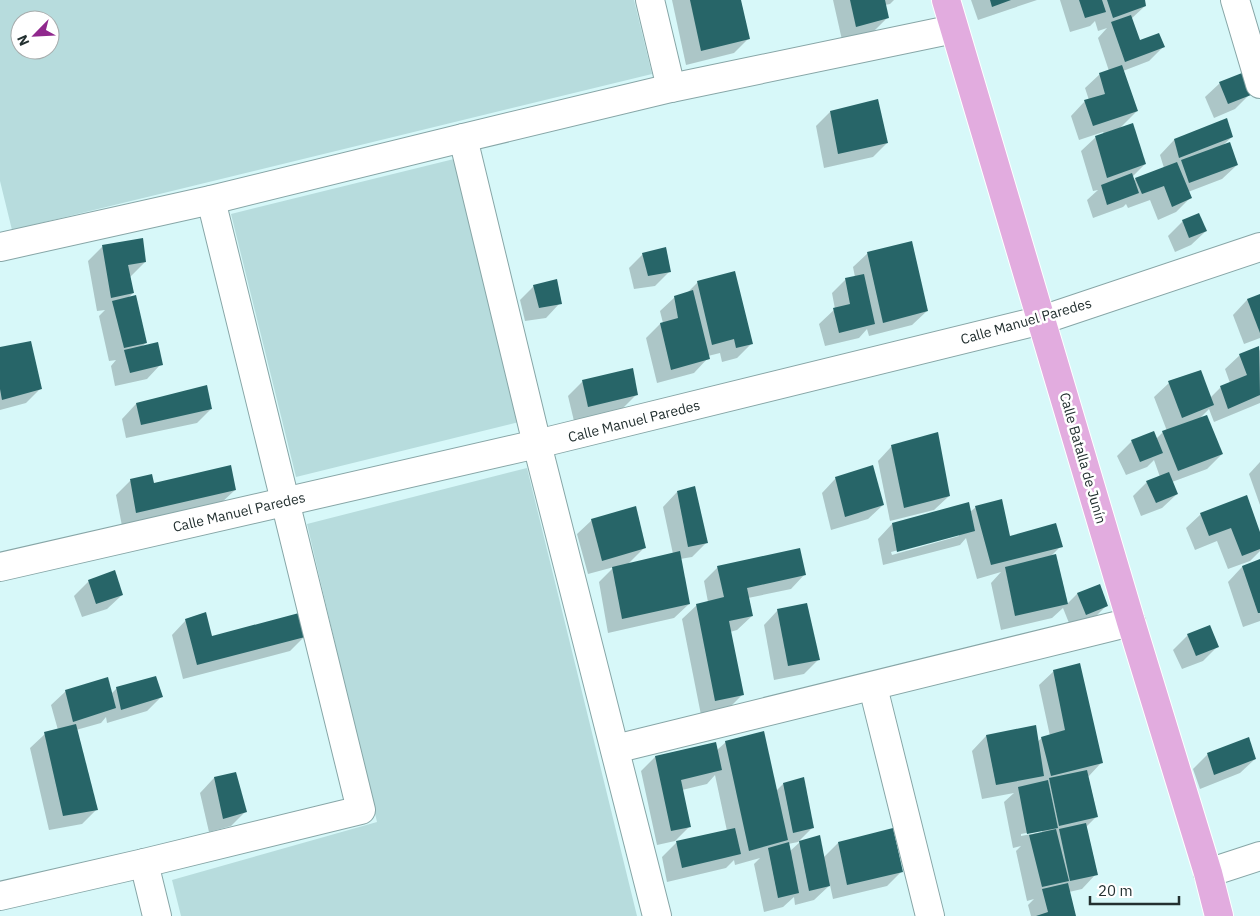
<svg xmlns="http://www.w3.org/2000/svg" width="1260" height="916" viewBox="0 0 1260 916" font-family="'IBM Plex Sans',sans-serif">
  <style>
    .green { fill: #b7dcdd; fill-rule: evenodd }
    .shadow { fill: #0003; fill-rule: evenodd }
    .building { fill: #276568 }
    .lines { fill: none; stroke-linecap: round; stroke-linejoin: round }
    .minor-casing { stroke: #87a6a7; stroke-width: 30 }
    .major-casing { stroke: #fff; stroke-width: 30 }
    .minor { stroke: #fff; stroke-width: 28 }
    .major { stroke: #e2acdf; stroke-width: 28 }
    .labels { text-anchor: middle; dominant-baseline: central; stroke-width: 5; stroke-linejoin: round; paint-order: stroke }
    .street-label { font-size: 14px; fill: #233030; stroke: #fff }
  </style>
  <rect width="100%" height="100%" fill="#d7f8f9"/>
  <!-- green -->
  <g class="green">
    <path d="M 0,0 L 634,0 L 652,74 L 12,230 L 0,181 ZM 20,20 L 50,20 L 50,50 L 20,50 Z"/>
    <polygon points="454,159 519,422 296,477 231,214"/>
    <polygon points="527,468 637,916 181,916 172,880 377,822 307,524"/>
  </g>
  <!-- shadow -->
  <g class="shadow">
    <polygon points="672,0 740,0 748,39 734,53 686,65"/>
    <polygon points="833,0 894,0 890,4 885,5 887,18 873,32 842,40"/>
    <polygon points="971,0 1037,0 978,20"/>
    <polygon points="1060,0 1143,0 1145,6 1131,19 1140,42 1163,47 1149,61 1123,71 1137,111 1119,129 1145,164 1132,177 1133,181 1136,179 1164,168 1160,155 1174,140 1232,137 1222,146 1237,165 1222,179 1188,192 1190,198 1176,212 1158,220 1150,200 1128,208 1126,204 1123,207 1093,218 1087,200 1098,190 1093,191 1081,151 1096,137 1104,134 1103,132 1079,140 1071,116 1085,101 1089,100 1085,88 1100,74 1109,71 1098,38 1107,28 1098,31 1095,21 1090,26 1070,32"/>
    <polygon points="1220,83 1249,95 1235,109 1214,118 1205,97"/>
    <polygon points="830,112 887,143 873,157 824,168 816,126"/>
    <polygon points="1183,221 1206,231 1191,245 1175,252 1168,236"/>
    <polygon points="102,247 145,262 130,277 133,293 127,299 146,343 141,347 161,364 147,379 115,386 111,366 116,360 109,361 99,316 105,310 97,311 88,261"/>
    <polygon points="868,253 927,311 912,325 869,336 867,329 859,338 825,346 819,324 835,309 832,293 846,279 855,277 853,267"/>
    <polygon points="643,254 670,271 655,286 634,289 629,268"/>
    <polygon points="698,282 752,343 737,358 722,362 720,353 708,356 708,358 694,373 657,383 646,338 660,324 663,323 660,311 675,297 686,294"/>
    <polygon points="534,286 560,303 546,318 525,321 520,300"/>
    <polygon points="1260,296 1260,338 1244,344 1233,315 1247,300"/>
    <polygon points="1258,347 1260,351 1260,403 1214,422 1209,409 1199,419 1222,454 1207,469 1172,482 1177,494 1162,508 1141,516 1133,496 1147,482 1160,477 1154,460 1147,467 1126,475 1117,456 1132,441 1156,439 1163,432 1167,431 1154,397 1169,383 1210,398 1221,387 1230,383 1225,369 1240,355"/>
    <polygon points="0,349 41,388 26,403 0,410"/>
    <polygon points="583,381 636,395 622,409 574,421 568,396"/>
    <polygon points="136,404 211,409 197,423 126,438 122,419"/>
    <polygon points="892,446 949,496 934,510 890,521 878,461"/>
    <polygon points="1260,462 1260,505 1249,474"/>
    <polygon points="836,478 883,505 868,519 831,530 822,493"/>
    <polygon points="130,481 154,484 235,490 220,504 122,526 116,495"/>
    <polygon points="677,492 707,542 692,557 680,559 689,604 674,618 608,633 599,582 614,567 588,574 577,534 592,520 644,548 628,564 673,554 663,507"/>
    <path d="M 968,504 L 970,512 L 976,507 L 1009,538 L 1061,546 L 1050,557 L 1055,556 L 1067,604 L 1077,594 L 1099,585 L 1107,605 L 1092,620 L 1071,628 L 1063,608 L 1052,618 L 1001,630 L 991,583 L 1001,572 L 977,579 L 966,538 L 960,545 L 883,565 L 878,539 L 892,524 ZM 959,534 L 959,536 L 892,555 L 891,552 Z"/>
    <polygon points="1201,514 1260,535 1260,551 1250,561 1228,569 1217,541 1195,550 1186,528"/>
    <polygon points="1260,560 1260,621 1243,627 1228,582 1242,567"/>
    <polygon points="718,567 805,574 791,589 748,598 752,616 737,630 730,632 742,695 728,709 701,715 682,619 697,605 708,602 704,581"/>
    <polygon points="89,581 122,595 107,609 82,617 74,596"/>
    <polygon points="778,610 818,660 804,674 774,680 764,625"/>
    <polygon points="186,620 212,638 304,637 290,651 183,679 172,635"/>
    <polygon points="1188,635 1217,647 1203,661 1182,669 1173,650"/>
    <path d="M 1054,671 L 1101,763 L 1088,777 L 1097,816 L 1085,828 L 1096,874 L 1082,889 L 1069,892 L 1075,916 L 1031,916 L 1028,905 L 1034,899 L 1027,901 L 1016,851 L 1021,846 L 1013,848 L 1004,802 L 1014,793 L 982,799 L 972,751 L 986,736 L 1037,742 L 1042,738 L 1050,736 L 1039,685 ZM 1042,830 L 1042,832 L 1021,836 L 1021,834 Z"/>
    <polygon points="117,688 161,697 147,711 107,723 106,717 101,723 76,730 97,809 82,824 49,830 30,748 45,734 58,730 51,705 66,691 111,694"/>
    <polygon points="1248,739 1255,759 1240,773 1200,789 1193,769 1207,755"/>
    <polygon points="726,742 776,791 783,784 813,827 798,842 788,844 789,852 800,842 823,858 838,843 901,872 887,886 833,899 830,885 814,900 795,905 794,897 783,907 764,912 754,864 760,858 735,865 734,860 726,868 667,882 662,857 676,843 727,831 715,775 707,784 682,790 690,826 675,841 657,845 641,771 655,757 715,743 717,750"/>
    <polygon points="235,774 245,812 231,826 209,832 200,793 214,778"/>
  </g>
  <!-- building -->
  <g class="building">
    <polygon points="690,0 741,0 750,39 701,51"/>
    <polygon points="850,0 885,0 889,18 856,27"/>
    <polygon points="990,0 1011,0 992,7"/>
    <polygon points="1079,0 1102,0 1106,12 1085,18"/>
    <polygon points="1107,0 1145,0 1146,6 1113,18"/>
    <polygon points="1131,15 1140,40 1159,33 1165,47 1125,62 1111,22"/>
    <polygon points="1122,65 1138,111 1093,126 1084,100 1105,94 1099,73"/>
    <polygon points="1242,73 1251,95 1228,104 1219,82"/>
    <polygon points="878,99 888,143 838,154 830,111"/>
    <polygon points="1227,118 1233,137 1179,158 1174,139"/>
    <polygon points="1133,123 1146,164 1107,178 1095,136"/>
    <polygon points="1230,142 1238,165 1189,183 1181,160"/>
    <polygon points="1177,162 1192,198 1172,207 1164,186 1142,194 1135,178"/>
    <polygon points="1132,173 1139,193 1107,205 1101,185"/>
    <polygon points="1199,213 1207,231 1189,238 1182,220"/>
    <polygon points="143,238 146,262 128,265 134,293 111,298 102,245"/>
    <polygon points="912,241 928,311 883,323 867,252"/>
    <polygon points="666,247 671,272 648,276 642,253"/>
    <polygon points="735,271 753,344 736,348 734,339 712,345 697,281"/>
    <polygon points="864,274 875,324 839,333 833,308 850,304 845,278"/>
    <polygon points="557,279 562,304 539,308 533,285"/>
    <polygon points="693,290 710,359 671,370 660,323 678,318 674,296"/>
    <polygon points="1260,294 1260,333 1247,299"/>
    <polygon points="136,295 147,343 124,348 112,301"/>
    <polygon points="31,341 42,389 2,400 0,389 0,347"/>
    <polygon points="158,342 163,365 130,373 124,350"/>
    <polygon points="1259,346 1260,395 1228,409 1220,386 1247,375 1239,354"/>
    <polygon points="633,368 638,395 588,407 582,380"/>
    <polygon points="1201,370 1214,405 1182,418 1168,381"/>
    <polygon points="207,385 212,409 141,425 136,403"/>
    <polygon points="1207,415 1223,454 1178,471 1162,431"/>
    <polygon points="1154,431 1163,453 1140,462 1131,440"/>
    <polygon points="938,432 950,496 904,508 891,445"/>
    <polygon points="231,465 236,490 136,513 130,479 152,474 154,483"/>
    <polygon points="873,465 884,505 845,517 835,477"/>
    <polygon points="1169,472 1178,494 1156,503 1146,481"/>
    <polygon points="695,486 708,543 688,547 677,491"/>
    <polygon points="1247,495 1260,532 1260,549 1242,556 1231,528 1209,536 1200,513"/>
    <polygon points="1002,499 1010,536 1056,523 1063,547 991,565 975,506"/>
    <polygon points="969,502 975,531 897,552 892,523"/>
    <polygon points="636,506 646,548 602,561 591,519"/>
    <polygon points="800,548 806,575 747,588 753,616 729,621 744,695 715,701 696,604 724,597 717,566"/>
    <polygon points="680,551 690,604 622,619 612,567"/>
    <polygon points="1056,554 1068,604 1015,616 1005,567"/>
    <polygon points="1260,559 1260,613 1258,613 1242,566"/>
    <polygon points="115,570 123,595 96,604 88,580"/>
    <polygon points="1100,584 1108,606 1086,615 1077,593"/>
    <polygon points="807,603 820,660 788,666 777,609"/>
    <polygon points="206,612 212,636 299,613 305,637 197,665 185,619"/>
    <polygon points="1210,625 1219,647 1196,656 1187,634"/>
    <polygon points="1080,663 1103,763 1051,776 1041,737 1065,730 1053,670"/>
    <polygon points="156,676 163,697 121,710 116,687"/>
    <polygon points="108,677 116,708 73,722 65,690"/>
    <polygon points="76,724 98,810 63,816 44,732"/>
    <polygon points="1036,725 1044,776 996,785 986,735"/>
    <polygon points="764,731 788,840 749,851 725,741"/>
    <polygon points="1249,737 1256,759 1214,775 1207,753"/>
    <polygon points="716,742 722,770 681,780 691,827 671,831 655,756"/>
    <polygon points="1087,770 1098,817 1059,826 1049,778"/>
    <polygon points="236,772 247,812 223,819 214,777"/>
    <polygon points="804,777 814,828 793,833 783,783"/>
    <polygon points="1048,780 1058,828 1027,834 1018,787"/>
    <polygon points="1086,823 1098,875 1070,881 1059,829"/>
    <polygon points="735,828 741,854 682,868 676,841"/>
    <polygon points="893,828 903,872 847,885 838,842"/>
    <polygon points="1056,829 1069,881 1042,887 1029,835"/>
    <polygon points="820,835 830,886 809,891 799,841"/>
    <polygon points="789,842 799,893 778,898 768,848"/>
    <polygon points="1068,883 1076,916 1036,916 1048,912 1042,889"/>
  </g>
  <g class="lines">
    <defs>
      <g id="minor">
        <polyline points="650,0 671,88"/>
        <polyline points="1235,0 1260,84"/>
        <polyline points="463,138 537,444 657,916"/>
        <polyline points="0,247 211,200 463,138 671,88 954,29"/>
        <polyline points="0,567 537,444 1042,320 1260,247"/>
        <polyline points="873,687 930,916"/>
        <polyline points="615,749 1131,622"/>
        <polyline points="144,863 157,916"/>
        <polyline points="1208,873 1260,856"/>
        <polyline points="0,896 144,863 361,810 211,200"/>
      </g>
      <polyline id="major" points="946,0 1131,622 1208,873 1219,916"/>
    </defs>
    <!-- minor casing -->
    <use href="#minor" class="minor-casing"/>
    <!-- major casing -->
    <use href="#major" class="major-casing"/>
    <!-- minor -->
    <use href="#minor" class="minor"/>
    <!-- major -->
    <use href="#major" class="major"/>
  </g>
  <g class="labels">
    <!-- street labels -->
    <g class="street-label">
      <text transform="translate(1026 321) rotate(-16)">Calle Manuel Paredes</text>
      <text transform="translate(634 421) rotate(-14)">Calle Manuel Paredes</text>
      <text transform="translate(1083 458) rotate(74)">Calle Batalla de Junín</text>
      <text transform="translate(239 512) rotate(-13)">Calle Manuel Paredes</text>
    </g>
  </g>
  <!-- north arrow -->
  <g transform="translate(35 35) rotate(246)"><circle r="24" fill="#ffffff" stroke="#a7acac"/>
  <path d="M0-4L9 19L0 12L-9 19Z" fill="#90288d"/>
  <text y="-8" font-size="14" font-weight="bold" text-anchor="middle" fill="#233030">N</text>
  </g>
  <!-- scale -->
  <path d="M1090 896v8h89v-8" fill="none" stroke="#233030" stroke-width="2.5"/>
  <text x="1098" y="896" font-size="15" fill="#233030" stroke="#ffffff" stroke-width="4" paint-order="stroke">20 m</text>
</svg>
